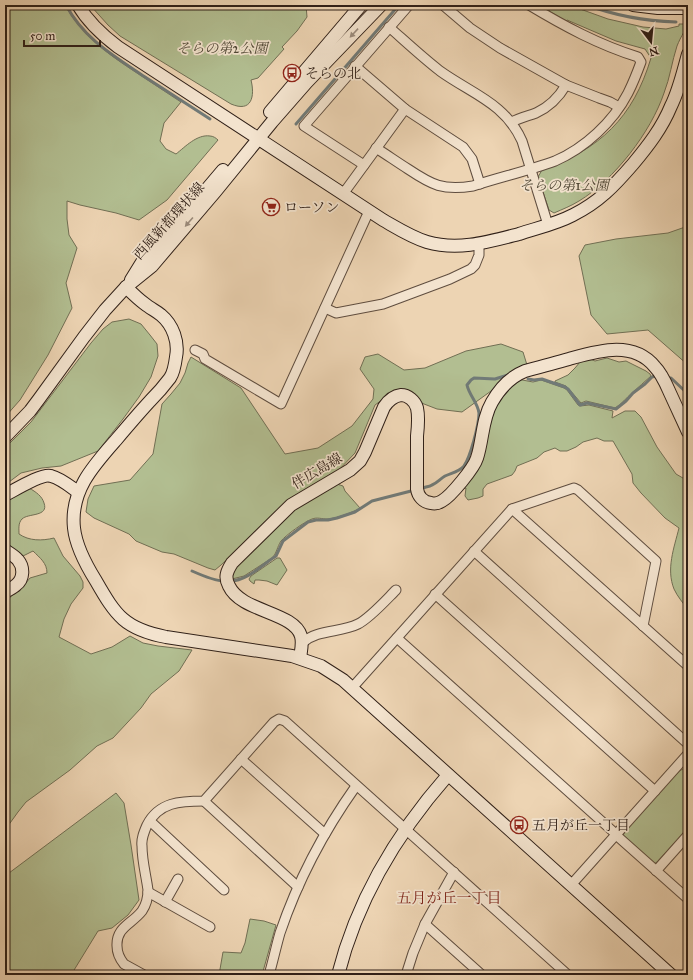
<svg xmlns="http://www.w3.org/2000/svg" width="693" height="980" viewBox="0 0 693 980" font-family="'IM FELL Great Primer','Noto Serif JP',serif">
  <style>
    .green { fill: #b2be91; stroke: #716f54 }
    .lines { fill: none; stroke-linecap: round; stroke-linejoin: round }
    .stream { stroke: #717a77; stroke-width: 3 }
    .street-casing { stroke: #5f4d3f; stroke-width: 11 }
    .secondary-casing { stroke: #302018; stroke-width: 14 }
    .street { stroke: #f3e3ce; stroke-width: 9 }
    .secondary { stroke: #f3e3ce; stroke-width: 12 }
    .oneway { fill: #9b8b7c }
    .labels { text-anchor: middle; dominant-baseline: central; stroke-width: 3.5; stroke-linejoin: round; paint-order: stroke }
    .park-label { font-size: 14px; font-style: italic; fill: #504836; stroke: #f3e3ce }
    .poi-label { font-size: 14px; fill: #302018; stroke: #f3e3ce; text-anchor: start }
    .street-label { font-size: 14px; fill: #302018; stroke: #f3e3ce }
    .neighbourhood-label { font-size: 15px; fill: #7a1f14; stroke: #f3e3ce }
  </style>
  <rect width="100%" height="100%" fill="#edd4b3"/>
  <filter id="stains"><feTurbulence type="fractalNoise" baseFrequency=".005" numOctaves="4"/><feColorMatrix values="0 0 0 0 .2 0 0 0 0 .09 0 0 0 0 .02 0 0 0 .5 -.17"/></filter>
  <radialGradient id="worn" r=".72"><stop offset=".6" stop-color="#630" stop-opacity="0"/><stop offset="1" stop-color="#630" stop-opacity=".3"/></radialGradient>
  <!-- green -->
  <g class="green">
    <path d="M 5,5 L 65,5 C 82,36 108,54 137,73 C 152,83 166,92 181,102 L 164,123 L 160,141 L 166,149 L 176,154 C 185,147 197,134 210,136 C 213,136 216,138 218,140 L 167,200 L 139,220 L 116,213 L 80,205 L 67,201 L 67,219 L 69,235 L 77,248 L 66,283 L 72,308 L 48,355 L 20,400 L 5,417 Z"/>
    <path d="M 90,5 L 306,5 L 307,17 L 297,31 L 282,47 L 284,49 L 258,78 L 251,80 C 255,96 252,113 231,104 L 120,36 L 108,25 Z"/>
    <path d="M 552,5 L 569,5 L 608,19 L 643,27 L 666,29 L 679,26 L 679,24 L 683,24 L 686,27 L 685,32 L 684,32 C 681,37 679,41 677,46 C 672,61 670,78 664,93 C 651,132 614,180 579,201 C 571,206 563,209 554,213 L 549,210 L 538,177 L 542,170 C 600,149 633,118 651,58 L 645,49 L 616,41 L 567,20 L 566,21 L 549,11 Z"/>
    <polygon points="688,226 688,365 648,330 607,334 591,315 579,256 585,245 616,239 668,233"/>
    <polygon points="129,319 141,324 150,335 157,344 158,356 151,377 139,397 123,419 98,451 61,466 42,468 21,473 5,485 5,448 31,422 91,343 103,329 112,322"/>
    <polygon points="501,344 523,352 527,365 462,412 437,409 393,392 375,405 355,453 336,473 288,500 254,535 221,565 215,570 208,568 174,554 162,552 136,541 129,534 94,518 86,512 88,499 94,486 130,480 153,454 162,404 171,394 180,383 185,373 188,363 191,357 241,388 285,454 318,448 352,426 373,399 374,389 360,369 365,357 378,354 404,370 425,368 466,351"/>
    <path d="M 607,358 L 619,362 L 626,361 L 646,371 L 650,374 L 651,376 C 645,382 638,387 632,393 C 626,398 622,404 615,408 L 586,401 L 581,403 L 569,389 L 566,386 L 555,382 L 555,381 L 568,375 L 575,368 L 580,362 L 590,359 L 595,361 Z"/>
    <path d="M 517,379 L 533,382 L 541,380 L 564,388 L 567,390 L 578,405 L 580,406 L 589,405 L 613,411 L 612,418 L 625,411 L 635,411 L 641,417 L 657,447 L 676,474 L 688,481 L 688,610 C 684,604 677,596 674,589 C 666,569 674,548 679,528 L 665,518 L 641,493 L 633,483 L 632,474 L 613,441 L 604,441 L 597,438 L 583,442 L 576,447 L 567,451 L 560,451 L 555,448 L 544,452 L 537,458 L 517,466 L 515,471 L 512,475 L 487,484 L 483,489 L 483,496 L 478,498 L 468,500 L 465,496 L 466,488 L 459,490 L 487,428 L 495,405 Z"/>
    <path d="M 337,484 L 343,486 L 345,491 L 360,508 C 354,512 335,519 327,519 C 322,519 317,517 312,519 C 304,522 286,535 281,541 C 277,547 277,553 272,558 L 244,576 L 232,579 L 234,567 L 289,510 Z"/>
    <path d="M 29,488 C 36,492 42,496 44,503 C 49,517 28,513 22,519 C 18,523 19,529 19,534 C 29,541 42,541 54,538 L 63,556 L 80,576 L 83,582 L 83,588 L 71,604 L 64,619 L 59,637 L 91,654 L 112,647 L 130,636 L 143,643 L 158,646 L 192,650 L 179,671 L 151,694 L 141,708 L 113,738 L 97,746 L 70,770 L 26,802 L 18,812 L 5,830 L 5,602 L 25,584 L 30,578 L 47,573 C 47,563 40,558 33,551 L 23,556 L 17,551 L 5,544 L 5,502 Z"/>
    <polygon points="277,558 280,558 287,570 277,585 267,581 259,580 255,580 254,584 250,581 249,579 251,576"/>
    <polygon points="683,769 685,769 688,770 688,828 657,862 654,864 623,835 627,829 679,771"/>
    <polygon points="116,793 124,803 131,845 139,900 128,915 112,928 98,931 71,975 5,975 5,876"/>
    <polygon points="250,919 264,921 276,925 262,975 219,975 223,952 241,953 245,943"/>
  </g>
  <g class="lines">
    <!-- stream -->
    <g class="stream">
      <path d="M 66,5 C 84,39 114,56 145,77 C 167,91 188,105 210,119"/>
      <path d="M 587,5 C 616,16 645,21 676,22"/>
      <polyline points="296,124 399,5"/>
      <polyline points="670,378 671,378 688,394"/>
      <polyline points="528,379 534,380 542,379 565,387 568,389 580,405 587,403 616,409 626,401 633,393 645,384 652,377 655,376"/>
      <path d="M 420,489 C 424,487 429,487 432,485 C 437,483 440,479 445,476 C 451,473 459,472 464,466 C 470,458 479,425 479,413 C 478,403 469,395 467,385 L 471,380 L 474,378 L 495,379 L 508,375"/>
      <path d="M 192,571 C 201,575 215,581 224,581"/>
      <path d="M 230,581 C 246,581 260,567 273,558 L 276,556 L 283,541 L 308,522 L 316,520 L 328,520 L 337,518 L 355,512 L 372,501 L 415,490"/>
    </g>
    <defs>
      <g id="street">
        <polyline points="443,5 470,28 500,48 566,85 599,98 610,102 619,107"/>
        <path d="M 389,27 C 406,42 422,57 440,71 C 472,94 505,103 522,141 L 548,225"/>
        <polyline points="355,66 405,109"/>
        <path d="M 512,122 C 519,118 528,116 536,113 C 549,107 559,97 566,85"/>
        <path d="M 376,148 C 387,155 397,162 408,169 C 432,185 443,191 473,186 C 500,177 528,171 555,161 C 585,148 613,122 628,93 C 633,83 637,73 641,62 L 638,57 C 599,45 564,26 529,5"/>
        <polyline points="364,165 304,126 409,5"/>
        <polyline points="343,194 405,109 463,147 472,159 480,184"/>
        <polyline points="325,308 336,313 383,304 450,279 471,269 475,265 479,255 479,244"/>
        <polyline points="195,350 203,354 205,359 281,404 369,211"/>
        <polyline points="512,509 688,666"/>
        <polyline points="474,551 688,744"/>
        <polyline points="435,594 655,791"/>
        <polyline points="397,638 617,835"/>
        <path d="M 302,643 C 318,629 340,633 358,624 C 370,618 386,600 396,590"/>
        <polyline points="352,688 512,509 574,488 578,490 656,561 643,626"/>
        <polyline points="241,759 325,834"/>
        <polyline points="204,801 298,887"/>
        <polyline points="150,821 224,890"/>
        <polyline points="616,835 688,899"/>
        <polyline points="656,871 688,835"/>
        <polyline points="571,885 688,754"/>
        <polyline points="148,892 210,927"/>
        <polyline points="165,902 178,879"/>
        <polyline points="425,924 482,975"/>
        <path d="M 144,975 L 124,964 C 120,959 117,953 117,946 C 116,927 132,924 142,911 C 146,905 148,897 148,890 C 146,875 142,861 142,846 C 141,839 144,832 147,825 C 159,802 180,801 204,801 L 274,722 L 279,719 L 285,721 L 568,975"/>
        <path d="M 269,975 C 273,961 276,947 280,933 C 298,880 324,831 356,786"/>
        <polyline points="406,975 413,953 425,924 454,872"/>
      </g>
      <g id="secondary">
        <path d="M 78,5 C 88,22 102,35 118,47 L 383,220 C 397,228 411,237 427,242 C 458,251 488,242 519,234 C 537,228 556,224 573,215 C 599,202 614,186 633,164 C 648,146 662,128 671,106 C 679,90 683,72 688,54"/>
        <polyline points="633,5 658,8 688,8"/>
        <polyline points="270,112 361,5"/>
        <polyline points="131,280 144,259 174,223 201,196 223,170"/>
        <path d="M 126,287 C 132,293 138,299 145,304 C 150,308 156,311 161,315 C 173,325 179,342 176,357 C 175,365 174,372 170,378 C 164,386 157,394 150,401 C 138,414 127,427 116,440 C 93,466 70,491 74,528 C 76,547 86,565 96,581 C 116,616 125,629 166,637 L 292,656 L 321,666 L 343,680 L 671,975"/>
        <polyline points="5,437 30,411 39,399 84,337 105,310 126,287 152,266 215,192 272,122 307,82 381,5"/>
        <path d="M 5,495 C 15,490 42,473 51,476 C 60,478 71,487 78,492"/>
        <path d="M 5,550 C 9,553 15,556 18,560 C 24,567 24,579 16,585 C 13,588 8,590 5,592"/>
        <path d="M 300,658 C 301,651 303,643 301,636 C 294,612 241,612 229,586 C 224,577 227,571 232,563 L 291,505 L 350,470 L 360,461 L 365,452 L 384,407 C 388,401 393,396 401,395 C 408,395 415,401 417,408 C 419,417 418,427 417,436 C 417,454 417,471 417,489 C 418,496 423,502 431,503 C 435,504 439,503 442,501 C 451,496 474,468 477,458 C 483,440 482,419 492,402 C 500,388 510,377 525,371 C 540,367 555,363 569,359 C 598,351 633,340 655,367 C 662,374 666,384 670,393 C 676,406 682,419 688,432"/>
        <path d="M 338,975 C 357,900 397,833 448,775"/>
      </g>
    </defs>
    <!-- street casing -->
    <use href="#street" class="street-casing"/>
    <!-- secondary casing -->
    <use href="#secondary" class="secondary-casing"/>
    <!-- street -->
    <use href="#street" class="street"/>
    <!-- secondary -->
    <use href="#secondary" class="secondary"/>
  </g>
  <!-- one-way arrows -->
  <defs><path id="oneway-solid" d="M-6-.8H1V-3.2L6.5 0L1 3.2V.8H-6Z"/></defs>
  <g class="oneway">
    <use href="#oneway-solid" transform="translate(354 33) rotate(133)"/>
    <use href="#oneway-solid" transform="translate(189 222) rotate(131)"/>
  </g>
  <!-- icons -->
  <defs>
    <symbol id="bus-ring" viewBox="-11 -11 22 22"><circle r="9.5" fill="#f3e3ce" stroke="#8f2418" stroke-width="1.5"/><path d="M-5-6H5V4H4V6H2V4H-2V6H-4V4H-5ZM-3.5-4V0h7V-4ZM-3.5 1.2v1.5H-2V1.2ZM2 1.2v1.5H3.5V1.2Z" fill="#8f2418"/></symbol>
    <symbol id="supermarket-ring" viewBox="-11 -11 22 22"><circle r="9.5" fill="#f3e3ce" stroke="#8f2418" stroke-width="1.5"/><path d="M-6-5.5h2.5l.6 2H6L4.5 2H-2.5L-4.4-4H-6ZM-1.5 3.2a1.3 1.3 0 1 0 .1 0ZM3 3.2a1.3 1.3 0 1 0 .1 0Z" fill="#8f2418"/></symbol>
  </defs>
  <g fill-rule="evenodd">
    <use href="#bus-ring" x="282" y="63" width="20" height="20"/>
    <use href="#supermarket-ring" x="261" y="197" width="20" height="20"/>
    <use href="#bus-ring" x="509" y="815" width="20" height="20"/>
  </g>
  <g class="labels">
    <!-- park labels -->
    <g class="park-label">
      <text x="222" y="48">そらの第2公園</text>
      <text x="564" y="185">そらの第1公園</text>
    </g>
    <!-- poi labels -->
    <g class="poi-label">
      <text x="305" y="73">そらの北</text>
      <text x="284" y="207">ローソン</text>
      <text x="532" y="825">五月が丘一丁目</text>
    </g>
    <!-- street labels -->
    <g class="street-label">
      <text transform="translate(169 221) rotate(-48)">西風新都環状線</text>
      <text transform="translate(317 471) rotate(-31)">伴広島線</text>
    </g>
    <!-- neighbourhood labels -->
    <g class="neighbourhood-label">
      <text x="449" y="898">五月が丘一丁目</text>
    </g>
  </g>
  <!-- margin -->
  <rect width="693" height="980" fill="none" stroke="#edd4b3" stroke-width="20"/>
  <rect x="6" y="6" width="681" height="968" fill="none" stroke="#302018" stroke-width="2"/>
  <rect x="10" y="10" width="673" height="960" fill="none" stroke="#302018"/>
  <!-- north arrow -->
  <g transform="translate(651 42) rotate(164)" stroke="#f3e3ce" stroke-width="3" paint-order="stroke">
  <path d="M0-3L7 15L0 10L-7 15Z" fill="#302018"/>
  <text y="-6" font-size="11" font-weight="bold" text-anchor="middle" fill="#302018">N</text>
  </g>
  <!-- scale -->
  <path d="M24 40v6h76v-6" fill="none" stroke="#302018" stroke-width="2"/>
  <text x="30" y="40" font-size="12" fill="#302018" stroke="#f3e3ce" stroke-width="3" paint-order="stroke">50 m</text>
  <rect width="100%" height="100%" filter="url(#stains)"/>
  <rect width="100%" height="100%" fill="url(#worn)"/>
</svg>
